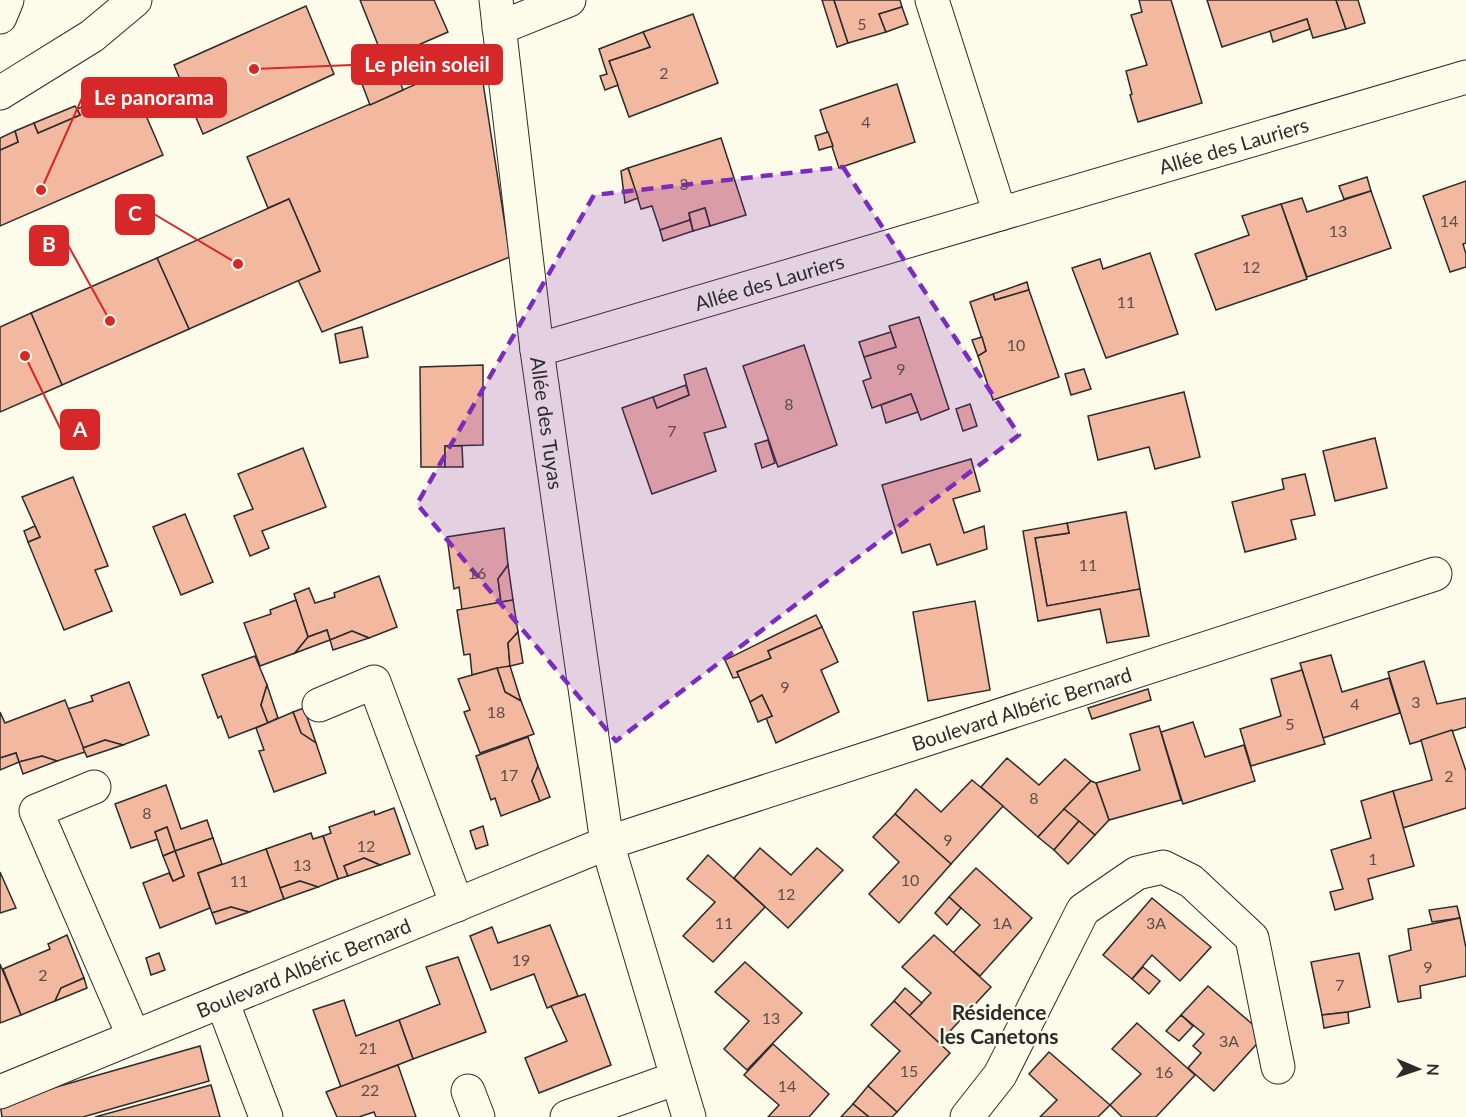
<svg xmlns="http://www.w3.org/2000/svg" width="1466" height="1117" viewBox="0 0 1466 1117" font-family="Lato,sans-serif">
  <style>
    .building { fill: #f2b8a0; stroke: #2b2b2b; stroke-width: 1.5 }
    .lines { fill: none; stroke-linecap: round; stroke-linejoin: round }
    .street-casing { stroke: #2b2b2b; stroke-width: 35 }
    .street { stroke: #fdfbea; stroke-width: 33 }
    .marked { fill: #7b2cbf; fill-opacity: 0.2; stroke: #7b2cbf; stroke-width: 4.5; stroke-dasharray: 12 8; stroke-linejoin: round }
    .labels { text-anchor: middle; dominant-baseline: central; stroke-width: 4.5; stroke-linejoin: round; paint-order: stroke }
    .number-label { font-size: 16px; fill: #5d4e48 }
    .street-label { font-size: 20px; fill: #2b2b2b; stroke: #fdfbea }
    .neighbourhood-label { font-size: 21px; font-weight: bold; fill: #2b2b2b; stroke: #fdfbea }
    .leader { fill: none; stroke: #d62828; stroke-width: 2 }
    .callout-dot { fill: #d62828; stroke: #fdfbea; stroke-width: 2 }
    .callout { fill: #d62828; stroke: #d62828; stroke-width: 2 }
    .callout-label { font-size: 21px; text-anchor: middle; font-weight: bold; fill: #fff }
  </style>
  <rect width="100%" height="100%" fill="#fdfbea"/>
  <!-- building -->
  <g class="building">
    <polygon points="360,0 434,0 448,32 384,60"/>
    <polygon points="822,0 834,0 848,43 837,47"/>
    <polygon points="834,0 900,0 902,7 879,14 886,32 848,43"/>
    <polygon points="1139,0 1171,0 1202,103 1138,122 1130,95 1132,94 1126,71 1147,65 1131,15 1142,12"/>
    <polygon points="1207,0 1336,0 1346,29 1313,38 1307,19 1222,47"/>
    <polygon points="1336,0 1358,0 1365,23 1346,29"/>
    <polygon points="306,6 334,74 203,134 174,65"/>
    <polygon points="902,7 908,24 886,32 879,14"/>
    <polygon points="693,14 718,83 629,117 609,61 650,47 643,32"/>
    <polygon points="1307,19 1310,29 1273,42 1270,31"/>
    <polygon points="643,32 650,47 609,61 618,85 605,90 600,76 607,74 599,49"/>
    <polygon points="479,57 510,257 322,332 298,280 320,271 289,199 268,208 247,157"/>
    <polygon points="396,70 403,90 370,105 362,84"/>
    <polygon points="897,84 915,142 839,168 820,110"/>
    <polygon points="101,99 108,116 141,104 163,155 0,226 0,150 18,142 15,131 34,123 38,133 80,115 77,109"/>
    <polygon points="75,106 80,115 38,133 34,123"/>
    <polygon points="15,131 18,142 0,150 0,138"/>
    <polygon points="828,132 833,146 819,150 815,136"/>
    <polygon points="721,138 746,215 710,226 705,208 689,213 690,220 660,230 652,206 641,209 628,168"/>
    <polygon points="628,168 638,198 625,203 621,171"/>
    <polygon points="1367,177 1371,191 1344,199 1339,186"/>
    <polygon points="1466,181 1466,243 1463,244 1466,254 1466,267 1450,272 1423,196"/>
    <polygon points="1371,191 1391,248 1307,277 1281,204 1302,198 1307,212"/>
    <polygon points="289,199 320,271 189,329 157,258"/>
    <polygon points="1281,204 1307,279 1216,310 1195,254 1249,235 1242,216"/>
    <polygon points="705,208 710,226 693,231 689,213"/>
    <polygon points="690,220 693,231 663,241 660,230"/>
    <polygon points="1150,253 1178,334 1106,358 1072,268 1100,259 1103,269"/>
    <polygon points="157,258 189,329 62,385 31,313"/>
    <polygon points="1027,282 1029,290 995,300 993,294"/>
    <polygon points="1029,290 1059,377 993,400 978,356 986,351 970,302 993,294 995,300"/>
    <polygon points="31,313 62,385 0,412 0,327"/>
    <polygon points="919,317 949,409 921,420 911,394 872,408 863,381 871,378 864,357 896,347 889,326"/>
    <polygon points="362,327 368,357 340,363 335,334"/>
    <polygon points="891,332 896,347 864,357 859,342"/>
    <polygon points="982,337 986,351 978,356 972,340"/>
    <polygon points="804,345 837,445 778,467 743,366"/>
    <polygon points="483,365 483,445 445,446 445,467 421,467 420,367"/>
    <polygon points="706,368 726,427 704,433 716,471 652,494 622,408 653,397 657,408 689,395 684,375"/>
    <polygon points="1084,369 1091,389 1071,395 1065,374"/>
    <polygon points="686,385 689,395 657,408 653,397"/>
    <polygon points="1184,392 1200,457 1155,469 1149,447 1098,460 1088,416"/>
    <polygon points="911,394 918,412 886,423 881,405"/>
    <polygon points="970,404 977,426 963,431 956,409"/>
    <polygon points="1375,438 1387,488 1335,501 1323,451"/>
    <polygon points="768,440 775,463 762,468 755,444"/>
    <polygon points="445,446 462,446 463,467 445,467"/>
    <polygon points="303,448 326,507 262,531 269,548 250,556 234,516 253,509 238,474"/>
    <polygon points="971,459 980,491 953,499 964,533 984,526 987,549 937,565 930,544 902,553 882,485"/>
    <polygon points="1305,474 1315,515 1291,520 1296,539 1245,552 1232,502 1284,489 1282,479"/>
    <polygon points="73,477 108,566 95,570 112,611 64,630 28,542 40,537 22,497"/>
    <polygon points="1126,512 1140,589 1047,606 1035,538 1069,533 1067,523"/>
    <polygon points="185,514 213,582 181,595 153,527"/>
    <polygon points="1067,523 1069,533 1035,538 1047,606 1140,589 1149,636 1107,643 1100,609 1038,621 1023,531"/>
    <polygon points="35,526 40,537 28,542 24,531"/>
    <polygon points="504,528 508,565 498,579 501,602 462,610 459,587 454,589 447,537"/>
    <polygon points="508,565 513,600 501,602 498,579"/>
    <polygon points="379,576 397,627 369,638 352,631 330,640 327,630 308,637 294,594 309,588 315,603 335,597 334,593"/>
    <polygon points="296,600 308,637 295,653 260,666 244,623 271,614 270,610"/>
    <polygon points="513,600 518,632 508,643 510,666 472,675 470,654 464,655 457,610"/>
    <polygon points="975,601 990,690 928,701 913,612"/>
    <polygon points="816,615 822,627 768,651 771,658 737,672 739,677 733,678 725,660"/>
    <polygon points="822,627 838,662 821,670 839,712 776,743 766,718 772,716 762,695 750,702 737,672 771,658 768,651"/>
    <polygon points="327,630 330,640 295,653 308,637"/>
    <polygon points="352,631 369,638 333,650 330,640"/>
    <polygon points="518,632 523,663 510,666 508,643"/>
    <polygon points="1331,655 1342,692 1389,678 1400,713 1323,738 1300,663"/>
    <polygon points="255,656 267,685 261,705 268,723 229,738 221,716 218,718 202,675"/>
    <polygon points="1424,661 1437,704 1466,698 1466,727 1410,744 1388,672"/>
    <polygon points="510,666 521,701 505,692 497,668"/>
    <polygon points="497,668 505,692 521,701 534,734 480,753 464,712 470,710 458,679"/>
    <polygon points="1302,670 1325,744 1251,766 1240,729 1281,716 1271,679"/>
    <polygon points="129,682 149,735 123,745 105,740 83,748 68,709 93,701 91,696"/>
    <polygon points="267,685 278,718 268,723 261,705"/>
    <polygon points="1148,689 1151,700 1092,719 1088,708"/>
    <polygon points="762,695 772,716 758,722 750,702"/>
    <polygon points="65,700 85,752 57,761 42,756 19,762 16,753 0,758 0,712 5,723"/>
    <polygon points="304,708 316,743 301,733 293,712"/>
    <polygon points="293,712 301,733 316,743 326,773 274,792 259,751 264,750 256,728"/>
    <polygon points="1193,722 1205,757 1244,745 1255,781 1183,804 1161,732"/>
    <polygon points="1159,726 1181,800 1109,820 1096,783 1140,770 1130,734"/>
    <polygon points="1452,730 1466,771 1466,808 1403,828 1393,791 1432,780 1421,740"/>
    <polygon points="528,737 538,766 532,781 540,801 501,816 495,798 491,800 476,756"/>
    <polygon points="105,740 123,745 87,757 83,748"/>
    <polygon points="16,753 19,762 0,770 0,758"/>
    <polygon points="42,756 57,761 23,774 19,762"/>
    <polygon points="1007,758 1039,785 1065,759 1091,781 1038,837 981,787"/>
    <polygon points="538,766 550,797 540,801 532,781"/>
    <polygon points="972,780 1003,806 951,864 895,814 916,789 941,812"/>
    <polygon points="1091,781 1096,783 1109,820 1095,835 1064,809"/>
    <polygon points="166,785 181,829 207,820 213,838 175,851 167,827 155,832 158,839 131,848 115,804"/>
    <polygon points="1393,791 1414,866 1368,879 1373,899 1335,910 1330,892 1343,889 1331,850 1371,838 1361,801"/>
    <polygon points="394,808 410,854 380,865 364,858 344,866 348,876 338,879 323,836 331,833 329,827 374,811 375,815"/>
    <polygon points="1064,809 1079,821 1054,850 1038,837"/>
    <polygon points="895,814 951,864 899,923 869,894 899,862 873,837"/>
    <polygon points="1079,821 1095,835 1068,864 1054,850"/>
    <polygon points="483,826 488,845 476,849 470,831"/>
    <polygon points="167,827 175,851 163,856 155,832"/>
    <polygon points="311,833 313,839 323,836 338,879 318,887 300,881 280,888 266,849"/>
    <polygon points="213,838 222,864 198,873 210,908 160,928 143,883 169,873 173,881 184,876 175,851"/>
    <polygon points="760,848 791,875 817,848 843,870 788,928 734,878"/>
    <polygon points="266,849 284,899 249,912 231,907 212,913 198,873"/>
    <polygon points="175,851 184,876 173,881 163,856"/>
    <polygon points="708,855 765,907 713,962 683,936 715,902 687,879"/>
    <polygon points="364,858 380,865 348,876 344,866"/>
    <polygon points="976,868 1032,918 980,976 953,953 980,925 949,897"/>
    <polygon points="0,872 16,908 0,913"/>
    <polygon points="300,881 318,887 284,899 280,888"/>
    <polygon points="949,897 961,908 947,925 935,913"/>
    <polygon points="1152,898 1211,947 1180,981 1152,955 1132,979 1103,955"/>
    <polygon points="1457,906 1460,918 1432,922 1429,910"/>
    <polygon points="231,907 249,912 216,924 212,913"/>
    <polygon points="1460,918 1466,948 1466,976 1420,986 1421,998 1398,1002 1389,956 1411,950 1408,929"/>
    <polygon points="550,925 578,996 547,1008 534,974 491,990 470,936 492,927 498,943"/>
    <polygon points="67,935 84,978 61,988 55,1001 21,1015 3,969 50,949 48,944"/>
    <polygon points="934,935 991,987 939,1043 909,1016 931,993 902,967"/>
    <polygon points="159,953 165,970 151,975 146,958"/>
    <polygon points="1359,953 1370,1007 1348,1012 1322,1015 1311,962"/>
    <polygon points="458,957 486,1032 413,1059 399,1020 440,1004 426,967"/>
    <polygon points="745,962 802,1013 747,1070 724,1049 749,1021 715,992"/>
    <polygon points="0,964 21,1015 0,1023"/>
    <polygon points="1143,967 1160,981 1149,994 1132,979"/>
    <polygon points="84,978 87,988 55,1001 61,988"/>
    <polygon points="1208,986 1265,1035 1214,1091 1188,1068 1201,1053 1193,1046 1204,1034 1181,1015"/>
    <polygon points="905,988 922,1003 909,1016 894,1001"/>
    <polygon points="585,994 611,1065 539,1093 525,1058 567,1041 551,1006"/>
    <polygon points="344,1000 356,1036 399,1020 413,1059 341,1087 313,1010"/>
    <polygon points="894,1001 950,1053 897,1112 868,1086 900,1051 871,1025"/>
    <polygon points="1348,1012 1349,1023 1324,1028 1322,1015"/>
    <polygon points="1181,1015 1193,1026 1179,1041 1166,1031"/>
    <polygon points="1137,1023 1195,1075 1156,1117 1122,1117 1110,1105 1141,1074 1112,1049"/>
    <polygon points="773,1044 829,1094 809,1117 768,1117 779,1105 744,1075"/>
    <polygon points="200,1046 209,1081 83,1117 2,1117 0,1103"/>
    <polygon points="1049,1052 1110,1105 1098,1117 1040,1117 1057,1100 1029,1074"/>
    <polygon points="398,1065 416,1117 376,1117 374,1112 359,1117 337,1117 326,1092"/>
    <polygon points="211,1085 220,1117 95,1117"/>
    <polygon points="868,1086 897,1112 892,1117 869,1117 853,1104"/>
    <polygon points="853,1104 869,1117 841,1117"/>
  </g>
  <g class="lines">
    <defs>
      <g id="street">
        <path id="s1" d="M 496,0 L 537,350 L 607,843 L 689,1117"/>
        <polyline points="932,0 1000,214"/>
        <polyline points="0,17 7,0"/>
        <polyline points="499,28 569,0"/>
        <polyline points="0,93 92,36 135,0"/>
        <path id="s2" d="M 537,350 L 1466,77"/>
        <polyline points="319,705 374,682 457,905"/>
        <polyline points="94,787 36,811 134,1037"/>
        <polyline points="222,1001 266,1117"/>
        <polyline points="468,1091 478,1117"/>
        <path id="s3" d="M 0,1092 L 607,843 L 1435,574"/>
        <polyline points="567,1117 677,1078"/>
        <polyline points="967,1117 1000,1075 1083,910 1137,873 1163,867 1191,881 1252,938 1278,1067"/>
      </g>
    </defs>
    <!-- street casing -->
    <use href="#street" class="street-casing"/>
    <!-- street -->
    <use href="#street" class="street"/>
  </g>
  <!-- marked area -->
  <path class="marked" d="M 843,167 L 1019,435 L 616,741 L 417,504 L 594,195 Z"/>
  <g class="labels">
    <!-- number labels -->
    <g class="number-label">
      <text x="862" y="23">5</text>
      <text x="664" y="72">2</text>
      <text x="866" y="121">4</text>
      <text x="684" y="183">3</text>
      <text x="1449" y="220">14</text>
      <text x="1338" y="230">13</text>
      <text x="1251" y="266">12</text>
      <text x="1126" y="301">11</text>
      <text x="1016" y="344">10</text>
      <text x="901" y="368">9</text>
      <text x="789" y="403">8</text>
      <text x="672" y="430">7</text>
      <text x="1088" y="564">11</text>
      <text x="477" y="572">16</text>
      <text x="785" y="686">9</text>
      <text x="1416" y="701">3</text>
      <text x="1355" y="703">4</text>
      <text x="496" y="711">18</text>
      <text x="1290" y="723">5</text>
      <text x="509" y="774">17</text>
      <text x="1449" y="775">2</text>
      <text x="1034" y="797">8</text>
      <text x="147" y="812">8</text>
      <text x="948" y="839">9</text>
      <text x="366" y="845">12</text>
      <text x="1373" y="858">1</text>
      <text x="302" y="864">13</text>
      <text x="910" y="879">10</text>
      <text x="239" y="880">11</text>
      <text x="786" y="893">12</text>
      <text x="724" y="922">11</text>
      <text x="1002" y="922">1A</text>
      <text x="1156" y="922">3A</text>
      <text x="521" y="959">19</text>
      <text x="1428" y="966">9</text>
      <text x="43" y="974">2</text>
      <text x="1340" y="984">7</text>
      <text x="771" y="1017">13</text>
      <text x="1229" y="1040">3A</text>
      <text x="368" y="1047">21</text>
      <text x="909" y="1070">15</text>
      <text x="1164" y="1071">16</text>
      <text x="787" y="1085">14</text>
      <text x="370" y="1089">22</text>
    </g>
    <!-- street labels -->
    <g class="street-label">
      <text stroke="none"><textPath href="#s2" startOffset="726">Allée des Lauriers</textPath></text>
      <text stroke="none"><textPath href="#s2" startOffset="242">Allée des Lauriers</textPath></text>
      <text stroke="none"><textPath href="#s1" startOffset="426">Allée des Tuyas</textPath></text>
      <text stroke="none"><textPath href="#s3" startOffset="1092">Boulevard Albéric Bernard</textPath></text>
      <text stroke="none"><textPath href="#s3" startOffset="328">Boulevard Albéric Bernard</textPath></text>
    </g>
    <!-- neighbourhood labels -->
    <g class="neighbourhood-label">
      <text x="999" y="1011">Résidence<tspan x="999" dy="24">les Canetons</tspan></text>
    </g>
  </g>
  <!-- callouts -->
  <path class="leader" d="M254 69L352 65M41 190L82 98M238 264L154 214M110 321L68 245M25 356L61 430"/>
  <g class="callout-dot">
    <circle cx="254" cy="69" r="6"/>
    <circle cx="41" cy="190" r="6"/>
    <circle cx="238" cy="264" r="6"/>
    <circle cx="110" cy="321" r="6"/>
    <circle cx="25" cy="356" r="6"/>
  </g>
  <g class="callout">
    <rect x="352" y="45" width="150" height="39" rx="6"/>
    <rect x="82" y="78" width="144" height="39" rx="6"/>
    <rect x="116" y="195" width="38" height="39" rx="6"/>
    <rect x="30" y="226" width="38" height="39" rx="6"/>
    <rect x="61" y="410" width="38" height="39" rx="6"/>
  </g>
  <g class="callout-label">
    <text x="427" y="72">Le plein soleil</text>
    <text x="154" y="105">Le panorama</text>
    <text x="135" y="221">C</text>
    <text x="49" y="252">B</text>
    <text x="80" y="437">A</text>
  </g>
  <!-- north arrow -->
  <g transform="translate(1418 1069) rotate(92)" stroke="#fdfbea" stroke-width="4.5" paint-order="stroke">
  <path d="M0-4.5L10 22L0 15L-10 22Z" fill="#2b2b2b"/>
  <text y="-9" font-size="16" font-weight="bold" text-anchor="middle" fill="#2b2b2b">N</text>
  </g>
</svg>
